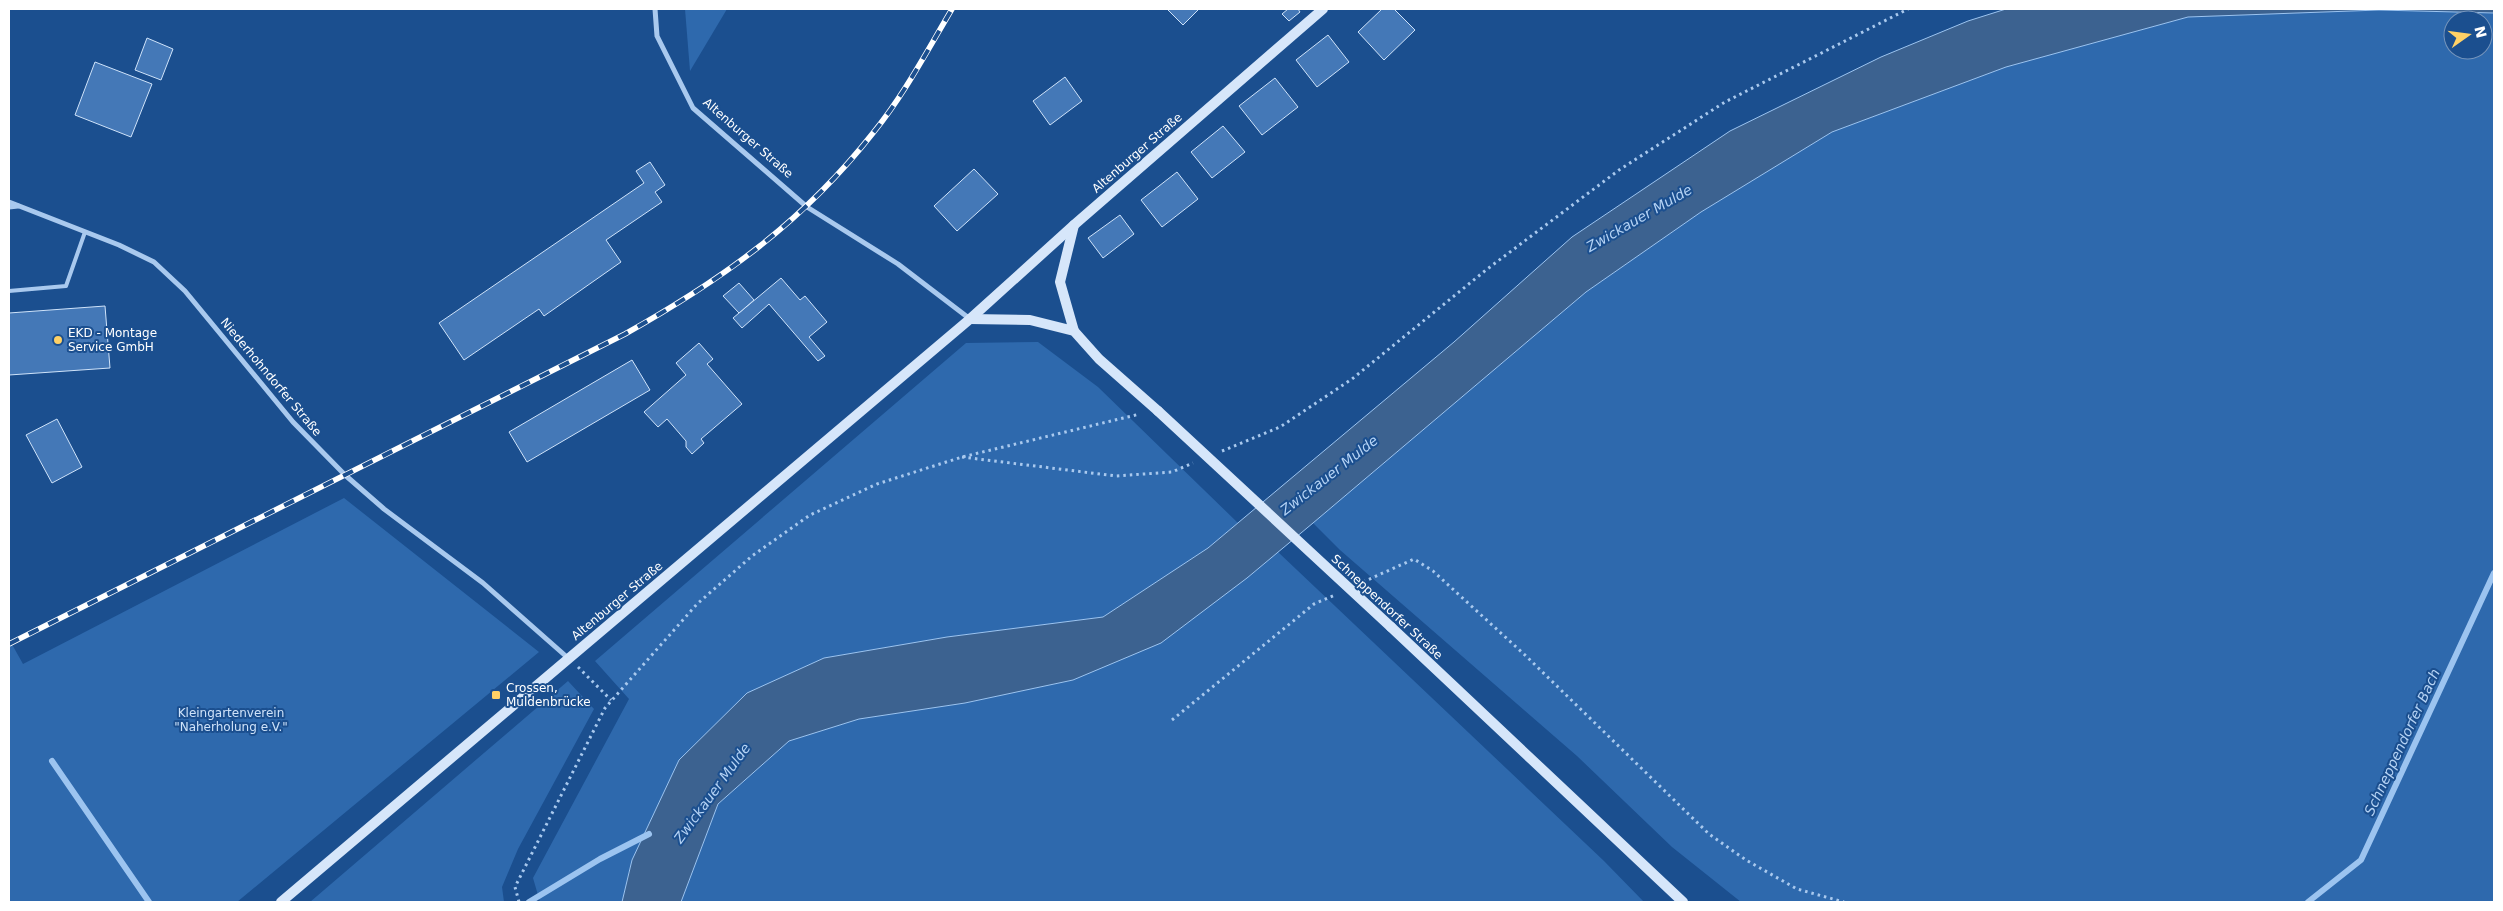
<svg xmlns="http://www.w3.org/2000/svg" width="2503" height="911" viewBox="0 0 2503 911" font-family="'DejaVu Sans',sans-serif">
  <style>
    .green { fill: #2e69ad; fill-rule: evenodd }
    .water { fill: #3c6290; stroke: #9cc4f0 }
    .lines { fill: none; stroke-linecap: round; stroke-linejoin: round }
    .stream { stroke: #9cc4f0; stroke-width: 6 }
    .building { fill: #4478b7; stroke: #cfe3fa }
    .path { stroke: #a9c9ee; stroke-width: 3; stroke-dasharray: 2.5 4; stroke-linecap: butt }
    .lane { stroke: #a9c9ee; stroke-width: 4 }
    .street { stroke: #a9c9ee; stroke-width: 5 }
    .secondary { stroke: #d6e6fa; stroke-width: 10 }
    .rail-casing { stroke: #fff; stroke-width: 5.5 }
    .rail { stroke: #1b4f8f; stroke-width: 4; stroke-dasharray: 11; stroke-linecap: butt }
    .secondary-bridge { stroke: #d6e6fa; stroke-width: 10 }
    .poi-dot { fill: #ffd166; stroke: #1b4f8f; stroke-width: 2 }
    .labels { text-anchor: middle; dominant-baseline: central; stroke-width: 4; stroke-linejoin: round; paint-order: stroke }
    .street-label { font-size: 12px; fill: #fff; stroke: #1b4f8f }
    .poi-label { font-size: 12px; fill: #fff; stroke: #1b4f8f; text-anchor: start }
    .park-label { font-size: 12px; fill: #cfe3fa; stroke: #1b4f8f }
    .water-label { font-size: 14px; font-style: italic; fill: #b5d3f5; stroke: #1b4f8f }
  </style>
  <rect width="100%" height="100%" fill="#1b4f8f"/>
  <!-- green -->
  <g class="green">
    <polygon points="685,9 727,9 690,71"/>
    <path d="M 2379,10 L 2494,13 L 2494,902 L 1741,902 L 1672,847 L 1577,756 L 1340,550 L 1313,523 L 1586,292 L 1701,212 L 1832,132 L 2006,67 L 2188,17 ZM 2453,20 L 2483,20 L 2483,50 L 2453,50 Z"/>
    <polygon points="1038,342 1098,387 1238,523 1208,548 1103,617 947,637 824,658 748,693 632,860 622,902 540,902 533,878 629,699 595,661 966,343"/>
    <polygon points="344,498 539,652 237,902 9,902 9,639 23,664"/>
    <polygon points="1278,552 1604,861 1644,902 681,902 718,804 789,741 859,719 965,703 1073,680 1247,578"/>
    <polygon points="568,681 594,709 518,849 502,887 504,902 310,902"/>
  </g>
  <!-- water -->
  <polygon class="water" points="2006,9 2494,9 2494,13 2379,10 2188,17 2006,67 1832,132 1701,212 1586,292 1313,523 1247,578 1161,643 1073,680 965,703 859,719 789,741 718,804 681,902 622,902 632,860 679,760 747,693 824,658 947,637 1103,617 1208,548 1454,342 1572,237 1730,131 1881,57 1968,21"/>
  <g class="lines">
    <!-- stream -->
    <g class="stream">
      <polyline points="52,761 149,902"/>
      <polyline points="529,902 600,859 649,834"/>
      <polyline points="2308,902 2361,860 2494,573"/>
    </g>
  </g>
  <!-- building -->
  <g class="building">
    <polygon points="1167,9 1199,9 1183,25"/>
    <polygon points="1288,9 1298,9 1300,12 1289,21 1282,14"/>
    <polygon points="1382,9 1394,9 1415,30 1384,60 1358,32"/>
    <polygon points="1328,35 1349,62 1317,87 1296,60"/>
    <polygon points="147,38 173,49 161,80 135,70"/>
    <polygon points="95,62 152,84 131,137 75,115"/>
    <polygon points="1065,77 1082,101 1050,125 1033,101"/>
    <polygon points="1275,78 1298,107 1262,135 1239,106"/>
    <polygon points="1223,126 1245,152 1212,178 1191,152"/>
    <polygon points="650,162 665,185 655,192 662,202 606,240 621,262 544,316 539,309 464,360 439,323 644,183 636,171"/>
    <polygon points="974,169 998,194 957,231 934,206"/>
    <polygon points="1177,172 1198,199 1162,227 1141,200"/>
    <polygon points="1120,215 1134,234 1103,258 1088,238"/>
    <polygon points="781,278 800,300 805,296 827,322 809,337 825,356 818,361 769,304 742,328 733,318"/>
    <polygon points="739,283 754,300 739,313 723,296"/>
    <polygon points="105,306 110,368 9,375 9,313"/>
    <polygon points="699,343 713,359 707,364 742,404 701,439 704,443 692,454 686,447 686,441 667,419 658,427 644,412 686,375 676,363"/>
    <polygon points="632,360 650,390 527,462 509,432"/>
    <polygon points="57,419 82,467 52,483 26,435"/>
  </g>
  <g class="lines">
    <!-- path -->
    <g class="path">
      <polyline points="1222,451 1280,427 1352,379 1486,270 1619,170 1725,102 1908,9"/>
      <polyline points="962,457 1116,476 1172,472 1193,463"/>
      <polyline points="1363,582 1414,559 1433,571 1526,656 1709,834 1746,860 1797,889 1844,902"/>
      <polyline points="578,667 611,700"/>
      <polyline points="1172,720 1314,604 1335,595"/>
      <polyline points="519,902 515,887 605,708 697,604 752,556 810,515 877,484 962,457 1140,414"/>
    </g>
    <!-- lane -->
    <polyline class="lane" points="9,291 66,286 85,232"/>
    <!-- street -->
    <g class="street">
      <polyline points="655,9 657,36 693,108 807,207 898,264 970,319"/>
      <polyline points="9,202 119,245 154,262 185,291 293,422 345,475 384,509 483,583 568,658"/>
      <polyline points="9,207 18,206"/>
    </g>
    <!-- secondary -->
    <g class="secondary">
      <polyline points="1074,225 1060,282 1074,331"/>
      <polyline points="970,319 1030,320 1074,331 1099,359 1158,411"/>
      <polyline points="1391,627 1683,902"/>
      <polyline points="281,902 970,319 1074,225 1323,9"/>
    </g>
    <defs>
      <path id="rail" d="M 9,644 L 625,334 C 723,279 803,222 873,133 C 904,95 927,51 952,9"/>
    </defs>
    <!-- rail casing -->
    <use href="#rail" class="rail-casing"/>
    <!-- rail -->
    <use href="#rail" class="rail"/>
    <!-- secondary-bridge -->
    <polyline class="secondary-bridge" points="1158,411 1391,627"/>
  </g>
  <!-- markers -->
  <g class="poi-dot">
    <circle cx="58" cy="340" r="5"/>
    <rect x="491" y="690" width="10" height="10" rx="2.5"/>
  </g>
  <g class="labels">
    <!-- street labels -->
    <g class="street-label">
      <text transform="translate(748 138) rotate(41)">Altenburger Straße</text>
      <text transform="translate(1137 153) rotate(-41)">Altenburger Straße</text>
      <text transform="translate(271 377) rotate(50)">Niederhohndorfer Straße</text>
      <text transform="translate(617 601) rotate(-40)">Altenburger Straße</text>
      <text transform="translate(1387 607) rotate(43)">Schneppendorfer Straße</text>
    </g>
    <!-- poi labels -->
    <g class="poi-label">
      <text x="68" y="333">EKD - Montage<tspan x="68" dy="14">Service GmbH</tspan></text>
      <text x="506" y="688">Crossen,<tspan x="506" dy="14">Muldenbrücke</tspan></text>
    </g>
    <!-- park labels -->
    <g class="park-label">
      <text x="231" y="713">Kleingartenverein<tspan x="231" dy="14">"Naherholung e.V."</tspan></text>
    </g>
    <!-- water labels -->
    <g class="water-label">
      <text transform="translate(1639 218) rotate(-30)">Zwickauer Mulde</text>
      <text transform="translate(1329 475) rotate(-38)">Zwickauer Mulde</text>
      <text transform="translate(2402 742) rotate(-65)">Schneppendorfer Bach</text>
      <text transform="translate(712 793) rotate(-54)">Zwickauer Mulde</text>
    </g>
  </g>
  <!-- border -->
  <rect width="2503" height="911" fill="none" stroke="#ffffff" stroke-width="20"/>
  <!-- north arrow -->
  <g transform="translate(2468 35) rotate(76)"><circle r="24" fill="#1b4f8f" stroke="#7695bc"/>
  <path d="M0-4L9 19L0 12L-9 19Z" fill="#ffd166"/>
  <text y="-8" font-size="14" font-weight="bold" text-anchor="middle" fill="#ffffff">N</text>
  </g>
</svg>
